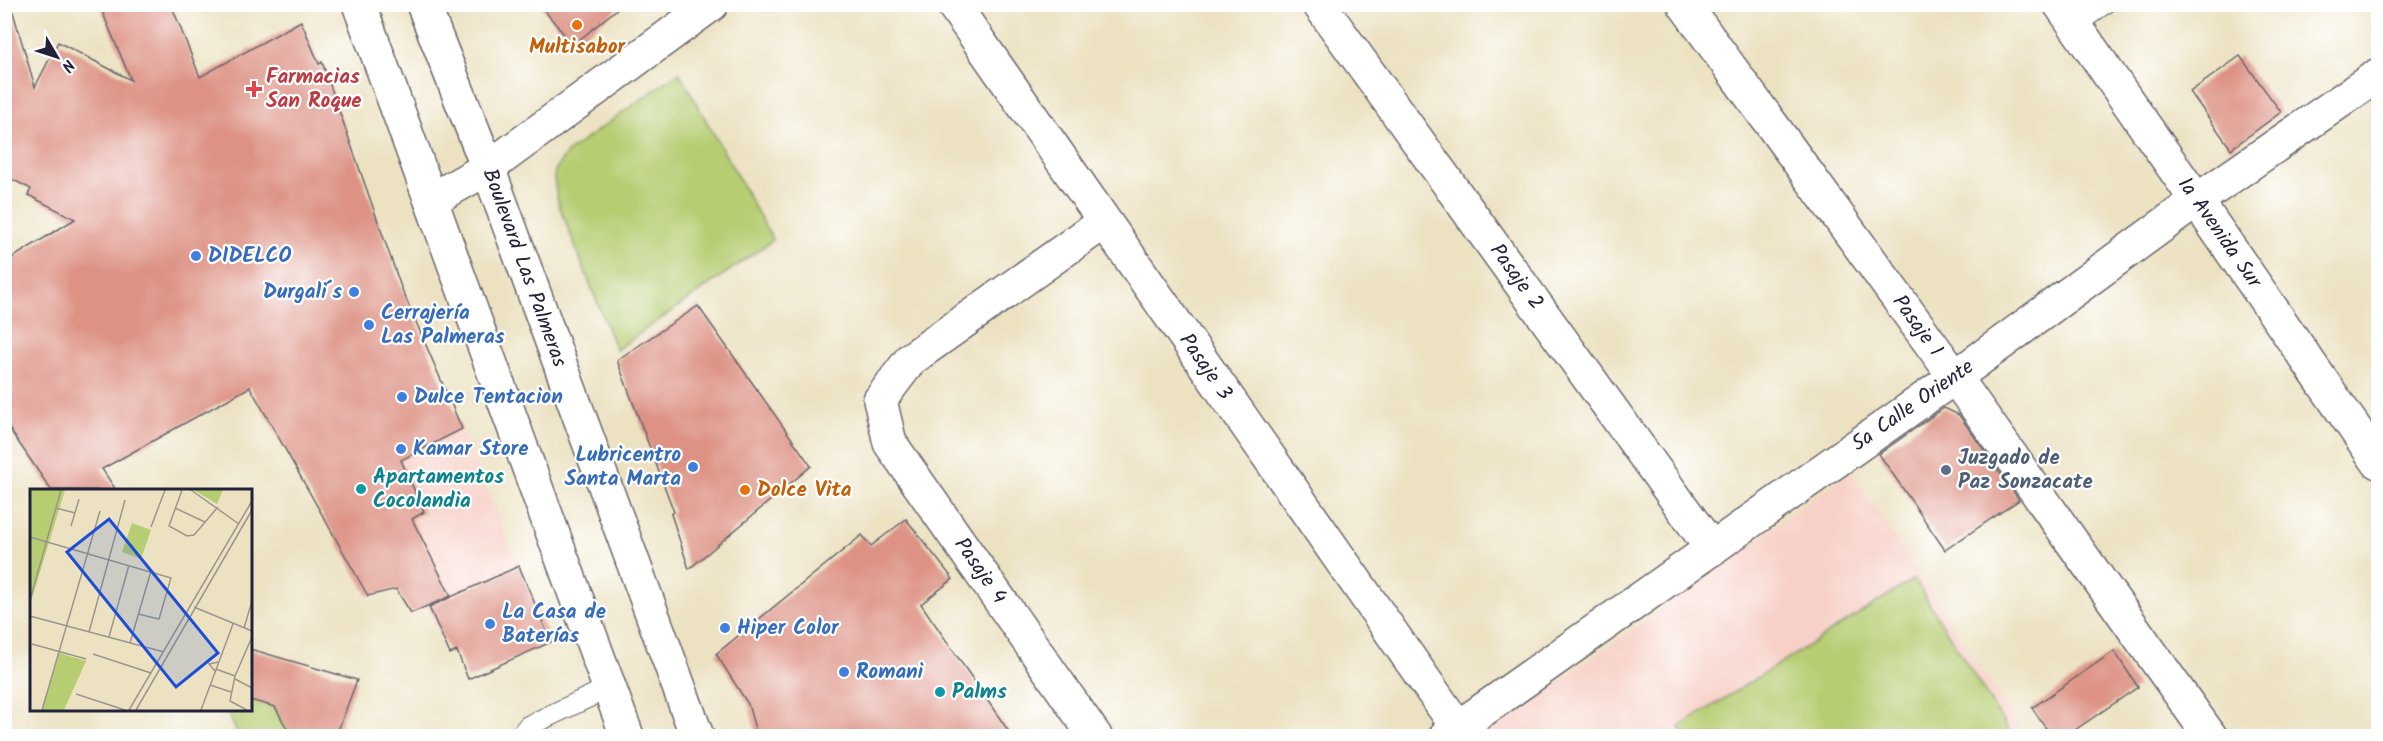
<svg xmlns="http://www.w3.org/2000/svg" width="2383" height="741" viewBox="0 0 2383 741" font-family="Kalam,sans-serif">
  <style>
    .built { fill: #f7d1c8 }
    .green { fill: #b6cd72; stroke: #6c7856; stroke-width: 1.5 }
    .building { fill: #dd9284 }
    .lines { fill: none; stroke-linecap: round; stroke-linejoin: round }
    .lane-casing { stroke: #69656a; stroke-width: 22 }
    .street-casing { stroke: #69656a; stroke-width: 36 }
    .primary-casing { stroke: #69656a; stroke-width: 36 }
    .lane { stroke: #fff; stroke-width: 20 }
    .street { stroke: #fff; stroke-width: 33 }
    .primary { stroke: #fff; stroke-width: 33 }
    .food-dot { fill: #e8710a; stroke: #fff; stroke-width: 2 }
    .health-dot { fill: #e0444e; stroke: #fff; stroke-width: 2 }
    .shop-dot { fill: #3f7fe0; stroke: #fff; stroke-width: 2 }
    .service-dot { fill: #5c6f8a; stroke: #fff; stroke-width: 2 }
    .culture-dot { fill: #0f9aa8; stroke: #fff; stroke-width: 2 }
    .labels { text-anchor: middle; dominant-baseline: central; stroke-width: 4.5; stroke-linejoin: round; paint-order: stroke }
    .food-label { font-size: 21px; font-weight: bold; fill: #c56008; stroke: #fff }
    .health-label { font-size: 21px; font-weight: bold; fill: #be3a42; stroke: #fff; text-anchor: start }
    .street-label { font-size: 21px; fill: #22223b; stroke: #fff }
    .shop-label { font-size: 21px; font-weight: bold; fill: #366cbe; stroke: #fff; text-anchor: start }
    .service-label { font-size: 21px; font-weight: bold; fill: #4e5e75; stroke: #fff; text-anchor: start }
    .culture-label { font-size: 21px; font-weight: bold; fill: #0d838f; stroke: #fff; text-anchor: start }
    .inset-road { fill: none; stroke: #9b958c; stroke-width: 1.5 }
    .view { fill: #1d4ed8; fill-opacity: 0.15; stroke: #1d4ed8; stroke-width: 3 }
    .inset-edge { fill: none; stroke: #22223b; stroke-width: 3 }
  </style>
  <rect width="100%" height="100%" fill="#fff"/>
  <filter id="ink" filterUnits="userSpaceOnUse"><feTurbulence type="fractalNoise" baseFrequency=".0167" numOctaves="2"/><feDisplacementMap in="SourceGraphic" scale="12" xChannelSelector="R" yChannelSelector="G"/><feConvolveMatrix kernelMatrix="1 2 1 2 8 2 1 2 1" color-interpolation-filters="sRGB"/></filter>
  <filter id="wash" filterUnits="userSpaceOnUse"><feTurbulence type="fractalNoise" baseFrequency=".008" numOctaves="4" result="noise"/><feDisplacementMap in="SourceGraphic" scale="24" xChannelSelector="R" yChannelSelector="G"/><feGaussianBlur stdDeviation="1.35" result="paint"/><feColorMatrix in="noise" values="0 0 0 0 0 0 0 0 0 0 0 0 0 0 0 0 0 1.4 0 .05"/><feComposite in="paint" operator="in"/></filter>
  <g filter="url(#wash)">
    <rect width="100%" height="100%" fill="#ece2c2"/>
    <!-- built -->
    <g class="built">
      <polygon points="389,254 551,642 468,679 457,652 450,654 429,606 452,596 413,519 425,511 402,461 387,466"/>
      <polygon points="1851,471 2025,736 1484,736"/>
    </g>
    <!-- green -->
    <g class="green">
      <path d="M 679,72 L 773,240 L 616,350 L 559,205 C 553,177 549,173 569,151 Z"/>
      <polygon points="1914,579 2012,736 1685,736 1679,727"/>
      <polygon points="251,700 275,707 291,736 239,736 226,710 250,710"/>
    </g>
    <g id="blocks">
      <!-- building -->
      <g class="building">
        <polygon points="99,4 171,4 200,77 301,21 319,64 322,62 401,287 462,429 401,460 424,512 412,519 451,596 411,613 396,589 368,596 250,387 102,469 116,490 51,490 4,421 4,263 75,219 28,195 31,189 4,175 4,14 13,12 35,87 58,42 131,80"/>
        <polygon points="539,4 623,4 573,45"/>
        <polygon points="2240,56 2281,112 2231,149 2190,92"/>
        <polygon points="698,306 811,466 689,569 671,514 674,512 617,360"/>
        <polygon points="1944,408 1959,415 2019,500 1945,550 1879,454"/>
        <polygon points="906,519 953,579 921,604 1012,736 757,736 748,704 716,654 862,535 871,546"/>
        <polygon points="519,566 551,642 468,679 457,651 450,654 429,607"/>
        <polygon points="250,649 357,680 336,736 291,736 275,707 250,700"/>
        <polygon points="2114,651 2138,687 2066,736 2051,736 2032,708"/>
      </g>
    </g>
  </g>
  <g filter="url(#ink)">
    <use href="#blocks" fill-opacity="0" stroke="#69656a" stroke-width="1.5"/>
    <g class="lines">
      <defs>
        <g id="lane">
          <polyline points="2075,25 2104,4"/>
          <polyline points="520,736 528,726 610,687"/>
        </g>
        <g id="street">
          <polyline points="953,4 1458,728"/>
          <polyline points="1319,4 1712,549"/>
          <polyline points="1684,4 1955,377 2210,736"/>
          <polyline points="2060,4 2378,462"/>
          <polyline points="431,200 488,168 712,4"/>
          <polyline points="1095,736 890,443 880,400 911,359 1104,222"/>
          <polyline points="1446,736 1955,377 2196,201 2378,75"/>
        </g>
        <g id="primary">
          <polyline points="359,4 627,736"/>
          <polyline points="423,4 488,168 697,736"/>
        </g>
      </defs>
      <!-- lane casing -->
      <use href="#lane" class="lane-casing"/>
      <!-- street casing -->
      <use href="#street" class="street-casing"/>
      <!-- primary casing -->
      <use href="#primary" class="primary-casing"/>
      <!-- lane -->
      <use href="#lane" class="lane"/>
      <!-- street -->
      <use href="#street" class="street"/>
      <!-- primary -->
      <use href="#primary" class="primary"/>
    </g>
  </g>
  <!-- markers -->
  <g class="food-dot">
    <circle cx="577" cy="25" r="6"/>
    <circle cx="745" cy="490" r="6"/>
  </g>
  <path class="health-dot" d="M251 80h6v6h6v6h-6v6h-6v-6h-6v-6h6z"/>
  <g class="shop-dot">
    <circle cx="196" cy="256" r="6"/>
    <circle cx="354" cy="292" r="6"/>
    <circle cx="369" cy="325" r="6"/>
    <circle cx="402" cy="397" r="6"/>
    <circle cx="401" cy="449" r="6"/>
    <circle cx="693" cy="467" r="6"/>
    <circle cx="490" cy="624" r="6"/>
    <circle cx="725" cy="628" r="6"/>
    <circle cx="844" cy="672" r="6"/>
  </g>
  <circle class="service-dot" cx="1946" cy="470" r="6"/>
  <g class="culture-dot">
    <circle cx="361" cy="489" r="6"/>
    <circle cx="940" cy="692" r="6"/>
  </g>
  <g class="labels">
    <!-- food labels -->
    <g class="food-label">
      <text x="577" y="47">Multisabor</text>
      <text x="757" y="490" text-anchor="start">Dolce Vita</text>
    </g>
    <!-- health labels -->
    <g class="health-label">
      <text x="266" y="77">Farmacias<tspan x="266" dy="24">San Roque</tspan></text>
    </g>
    <!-- street labels -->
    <g class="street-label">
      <text transform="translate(2219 233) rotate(55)">1a Avenida Sur</text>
      <text transform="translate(524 268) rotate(70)">Boulevard Las Palmeras</text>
      <text transform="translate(1516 277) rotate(54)">Pasaje 2</text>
      <text transform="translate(1917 326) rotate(54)">Pasaje 1</text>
      <text transform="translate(1205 367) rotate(55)">Pasaje 3</text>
      <text transform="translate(1913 406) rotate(-35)">5a Calle Oriente</text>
      <text transform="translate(980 571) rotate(55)">Pasaje 4</text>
    </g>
    <!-- shop labels -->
    <g class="shop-label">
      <text x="208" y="256">DIDELCO</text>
      <text x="342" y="292" text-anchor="end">Durgali´s</text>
      <text x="381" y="313">Cerrajería<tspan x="381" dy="24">Las Palmeras</tspan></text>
      <text x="414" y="397">Dulce Tentacion</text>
      <text x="413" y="449">Kamar Store</text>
      <text x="681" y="455" text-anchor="end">Lubricentro<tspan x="681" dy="24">Santa Marta</tspan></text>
      <text x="502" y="612">La Casa de<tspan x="502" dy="24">Baterías</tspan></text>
      <text x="737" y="628">Hiper Color</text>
      <text x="856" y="672">Romani</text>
    </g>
    <!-- service labels -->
    <g class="service-label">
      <text x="1958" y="458">Juzgado de<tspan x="1958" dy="24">Paz Sonzacate</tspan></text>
    </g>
    <!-- culture labels -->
    <g class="culture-label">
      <text x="373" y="477">Apartamentos<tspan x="373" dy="24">Cocolandia</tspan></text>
      <text x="952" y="692">Palms</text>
    </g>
  </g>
  <!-- overview -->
  <g transform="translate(30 489)">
    <rect width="222" height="222" fill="#ece2c2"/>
    <path d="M 0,1 L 35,1 L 0,116 ZM 164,1 L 193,1 L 187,15 ZM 102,34 L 121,41 L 111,70 L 92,63 ZM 29,164 L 56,172 L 34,221 L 12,221 Z" fill="#b6cd72"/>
    <path class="inset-road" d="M 152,1 L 139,37 L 157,47 L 164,46 L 188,18M 161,1 L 209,35M 26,19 L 45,24M 145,19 L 175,33M 41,37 L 49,10M 121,38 L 135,1M 0,48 L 141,89 L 129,130 L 108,125M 0,111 L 31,1M 164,118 L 222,142M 0,127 L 134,163M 214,139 L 222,112M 59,143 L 95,11M 79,148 L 99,76M 100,154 L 121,82M 2,155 L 56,170M 63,165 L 121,184M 186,180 L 205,187M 185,182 L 179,175 L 188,173M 205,190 L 222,199M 180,196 L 201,203M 46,205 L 95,221M 12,221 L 70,22M 99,221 L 222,12M 106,221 L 222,21M 171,221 L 203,135M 217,221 L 200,212 L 205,187 L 222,148"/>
    <path class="view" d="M 79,30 L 188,164 L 146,198 L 37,63 Z"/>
    <rect width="222" height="222" class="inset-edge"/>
  </g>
  <!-- margin -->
  <rect width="2383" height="741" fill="none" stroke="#fff" stroke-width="24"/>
  <!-- north arrow -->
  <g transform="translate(57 57) rotate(129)" stroke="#ffffff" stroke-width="4.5" paint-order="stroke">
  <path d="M0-4.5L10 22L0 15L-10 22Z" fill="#22223b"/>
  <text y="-9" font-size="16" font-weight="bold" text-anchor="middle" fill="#22223b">N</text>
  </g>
</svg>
